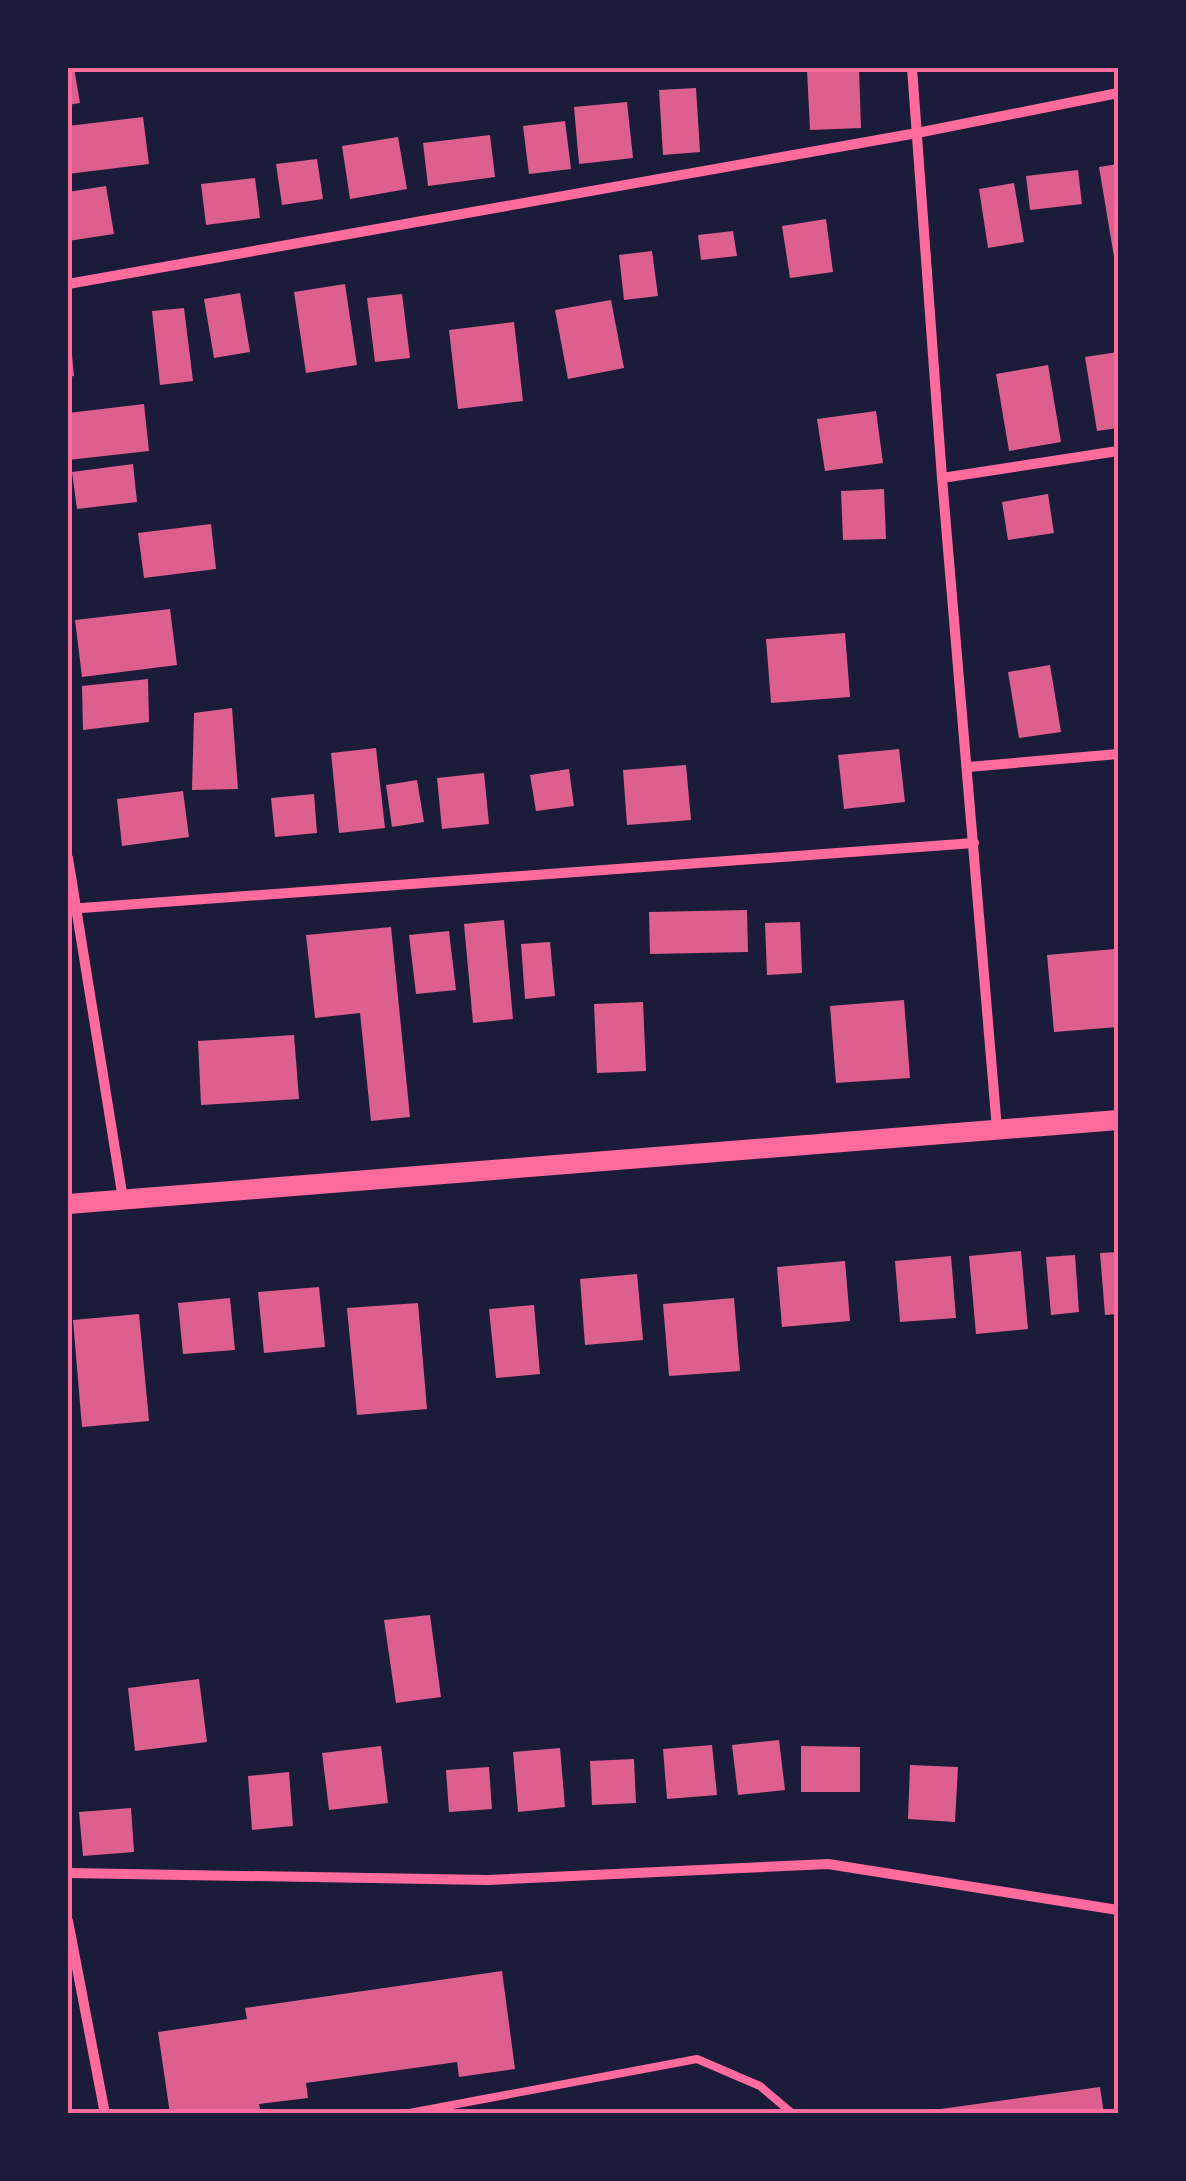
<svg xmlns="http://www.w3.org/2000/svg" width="1186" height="2181" viewBox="0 0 1186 2181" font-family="'Alegreya Sans',sans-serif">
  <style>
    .building { fill: #dd5f8e }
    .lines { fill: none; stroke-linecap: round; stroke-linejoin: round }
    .service { stroke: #ff6b9d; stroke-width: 8 }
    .minor { stroke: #ff6b9d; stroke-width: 10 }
    .secondary { stroke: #ff6b9d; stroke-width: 20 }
    .neatline { fill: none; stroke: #ff6b9d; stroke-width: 4 }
  </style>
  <rect width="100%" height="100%" fill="#1b1b3a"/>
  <!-- building -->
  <g class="building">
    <polygon points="68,68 74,68 80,103 68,105"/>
    <polygon points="859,68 861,128 810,130 807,70"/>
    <polygon points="696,88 700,152 663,155 659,90"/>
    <polygon points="627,102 633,158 579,164 574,107"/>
    <polygon points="143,117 149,164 68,174 68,126"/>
    <polygon points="565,121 571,169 529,174 523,126"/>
    <polygon points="490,135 495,177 428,186 423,143"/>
    <polygon points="398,137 407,189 350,199 342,146"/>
    <polygon points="317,159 323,199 282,205 276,164"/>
    <polygon points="1118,164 1118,263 1115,263 1099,167"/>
    <polygon points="1078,170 1082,204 1030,210 1026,176"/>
    <polygon points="255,178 260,218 206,225 201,184"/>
    <polygon points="1014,183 1024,242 988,248 979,189"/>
    <polygon points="106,186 114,234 68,241 68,192"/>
    <polygon points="826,219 833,272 790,278 782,226"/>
    <polygon points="733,231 737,256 701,260 698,235"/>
    <polygon points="652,251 658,296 624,300 619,255"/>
    <polygon points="345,284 357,365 306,373 294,292"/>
    <polygon points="240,293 250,352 214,358 204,299"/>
    <polygon points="402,294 410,358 375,362 367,298"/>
    <polygon points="611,300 624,368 568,379 555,310"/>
    <polygon points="184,308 193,381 160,385 152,311"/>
    <polygon points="514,322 523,401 458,409 449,330"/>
    <polygon points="68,334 70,334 74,376 68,377"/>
    <polygon points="1118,352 1118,428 1097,431 1085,357"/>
    <polygon points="1048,365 1061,442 1009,451 996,374"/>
    <polygon points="144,404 149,451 68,460 68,413"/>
    <polygon points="876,411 883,463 825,471 817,419"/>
    <polygon points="133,464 137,502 77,509 72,472"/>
    <polygon points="884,489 886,539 843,540 841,491"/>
    <polygon points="1048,494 1054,533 1008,540 1002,502"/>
    <polygon points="211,524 216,569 144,578 138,533"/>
    <polygon points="170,609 177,665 82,677 75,620"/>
    <polygon points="845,633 850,697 771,703 766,639"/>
    <polygon points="1050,665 1061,732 1019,738 1008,672"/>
    <polygon points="148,679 149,722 83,730 82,686"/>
    <polygon points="232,708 238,789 192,790 194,713"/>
    <polygon points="376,748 385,828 339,833 331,753"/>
    <polygon points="899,749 905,802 844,809 838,755"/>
    <polygon points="686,765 691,820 627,825 623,770"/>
    <polygon points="569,769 574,806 536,811 530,775"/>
    <polygon points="484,773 489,824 442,829 437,778"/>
    <polygon points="417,780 424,822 392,827 386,785"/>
    <polygon points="183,791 189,837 122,846 117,799"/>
    <polygon points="314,794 317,833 275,837 271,798"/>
    <polygon points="747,910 748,952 650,954 649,912"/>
    <polygon points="504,920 513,1019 473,1023 464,924"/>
    <polygon points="800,922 802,973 767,975 765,923"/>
    <polygon points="391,927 410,1117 371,1121 360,1013 315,1018 306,935"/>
    <polygon points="449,931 456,990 416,994 409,935"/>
    <polygon points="550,942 555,996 525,999 521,944"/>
    <polygon points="1115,949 1118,1027 1054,1032 1047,955"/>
    <polygon points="904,1000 910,1078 836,1083 830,1006"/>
    <polygon points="643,1002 646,1071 597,1073 594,1004"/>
    <polygon points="294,1035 299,1099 201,1105 198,1041"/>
    <polygon points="1021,1251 1028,1329 976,1334 969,1256"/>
    <polygon points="1118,1252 1118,1314 1105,1315 1100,1253"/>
    <polygon points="1075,1255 1079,1312 1051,1315 1046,1257"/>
    <polygon points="951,1256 956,1318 900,1322 895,1261"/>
    <polygon points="845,1261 850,1321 782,1327 777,1267"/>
    <polygon points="637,1274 643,1340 585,1345 580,1279"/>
    <polygon points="319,1287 325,1347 264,1353 258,1292"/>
    <polygon points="230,1298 235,1350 183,1354 178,1303"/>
    <polygon points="734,1298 740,1371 669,1376 663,1304"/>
    <polygon points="418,1303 427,1409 357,1415 347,1308"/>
    <polygon points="534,1305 540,1374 496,1378 489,1309"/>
    <polygon points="139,1314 149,1421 82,1427 73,1320"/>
    <polygon points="430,1615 441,1697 396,1703 384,1620"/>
    <polygon points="199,1679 207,1742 135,1751 128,1688"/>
    <polygon points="779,1740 785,1790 738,1795 732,1745"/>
    <polygon points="712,1745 717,1795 667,1799 663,1749"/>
    <polygon points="381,1746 388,1803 329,1810 322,1753"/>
    <polygon points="801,1746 860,1747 860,1792 801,1792"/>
    <polygon points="560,1748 565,1807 518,1812 513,1752"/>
    <polygon points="634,1759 636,1803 592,1805 590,1761"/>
    <polygon points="910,1765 958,1767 955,1822 908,1819"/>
    <polygon points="489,1767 492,1809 449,1812 446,1770"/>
    <polygon points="289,1772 293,1826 252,1830 248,1776"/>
    <polygon points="131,1808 134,1852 83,1856 79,1812"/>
    <polygon points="502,1971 515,2069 459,2077 457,2062 306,2083 308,2098 259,2104 261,2114 170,2114 158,2032 247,2019 245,2008"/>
    <polygon points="1100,2087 1104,2114 926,2114 926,2111"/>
  </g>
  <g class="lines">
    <!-- service -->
    <polyline class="service" points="404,2114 697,2059 760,2086 793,2114"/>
    <!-- minor -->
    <g class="minor">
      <polyline points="912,68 942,478 997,1129"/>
      <polyline points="68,284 917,133 1118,93"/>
      <polyline points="942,478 1118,451"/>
      <polyline points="968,767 1118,754"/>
      <polyline points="68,858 123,1199"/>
      <polyline points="68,909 974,843"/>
      <polyline points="68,1873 488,1880 828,1864 1118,1910"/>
      <polyline points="68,1921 105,2114"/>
    </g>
    <!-- secondary -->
    <polyline class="secondary" points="68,1204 1118,1120"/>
  </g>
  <!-- border -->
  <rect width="1186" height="2181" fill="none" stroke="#1b1b3a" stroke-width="140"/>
  <rect x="70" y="70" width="1046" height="2041" class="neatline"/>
</svg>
